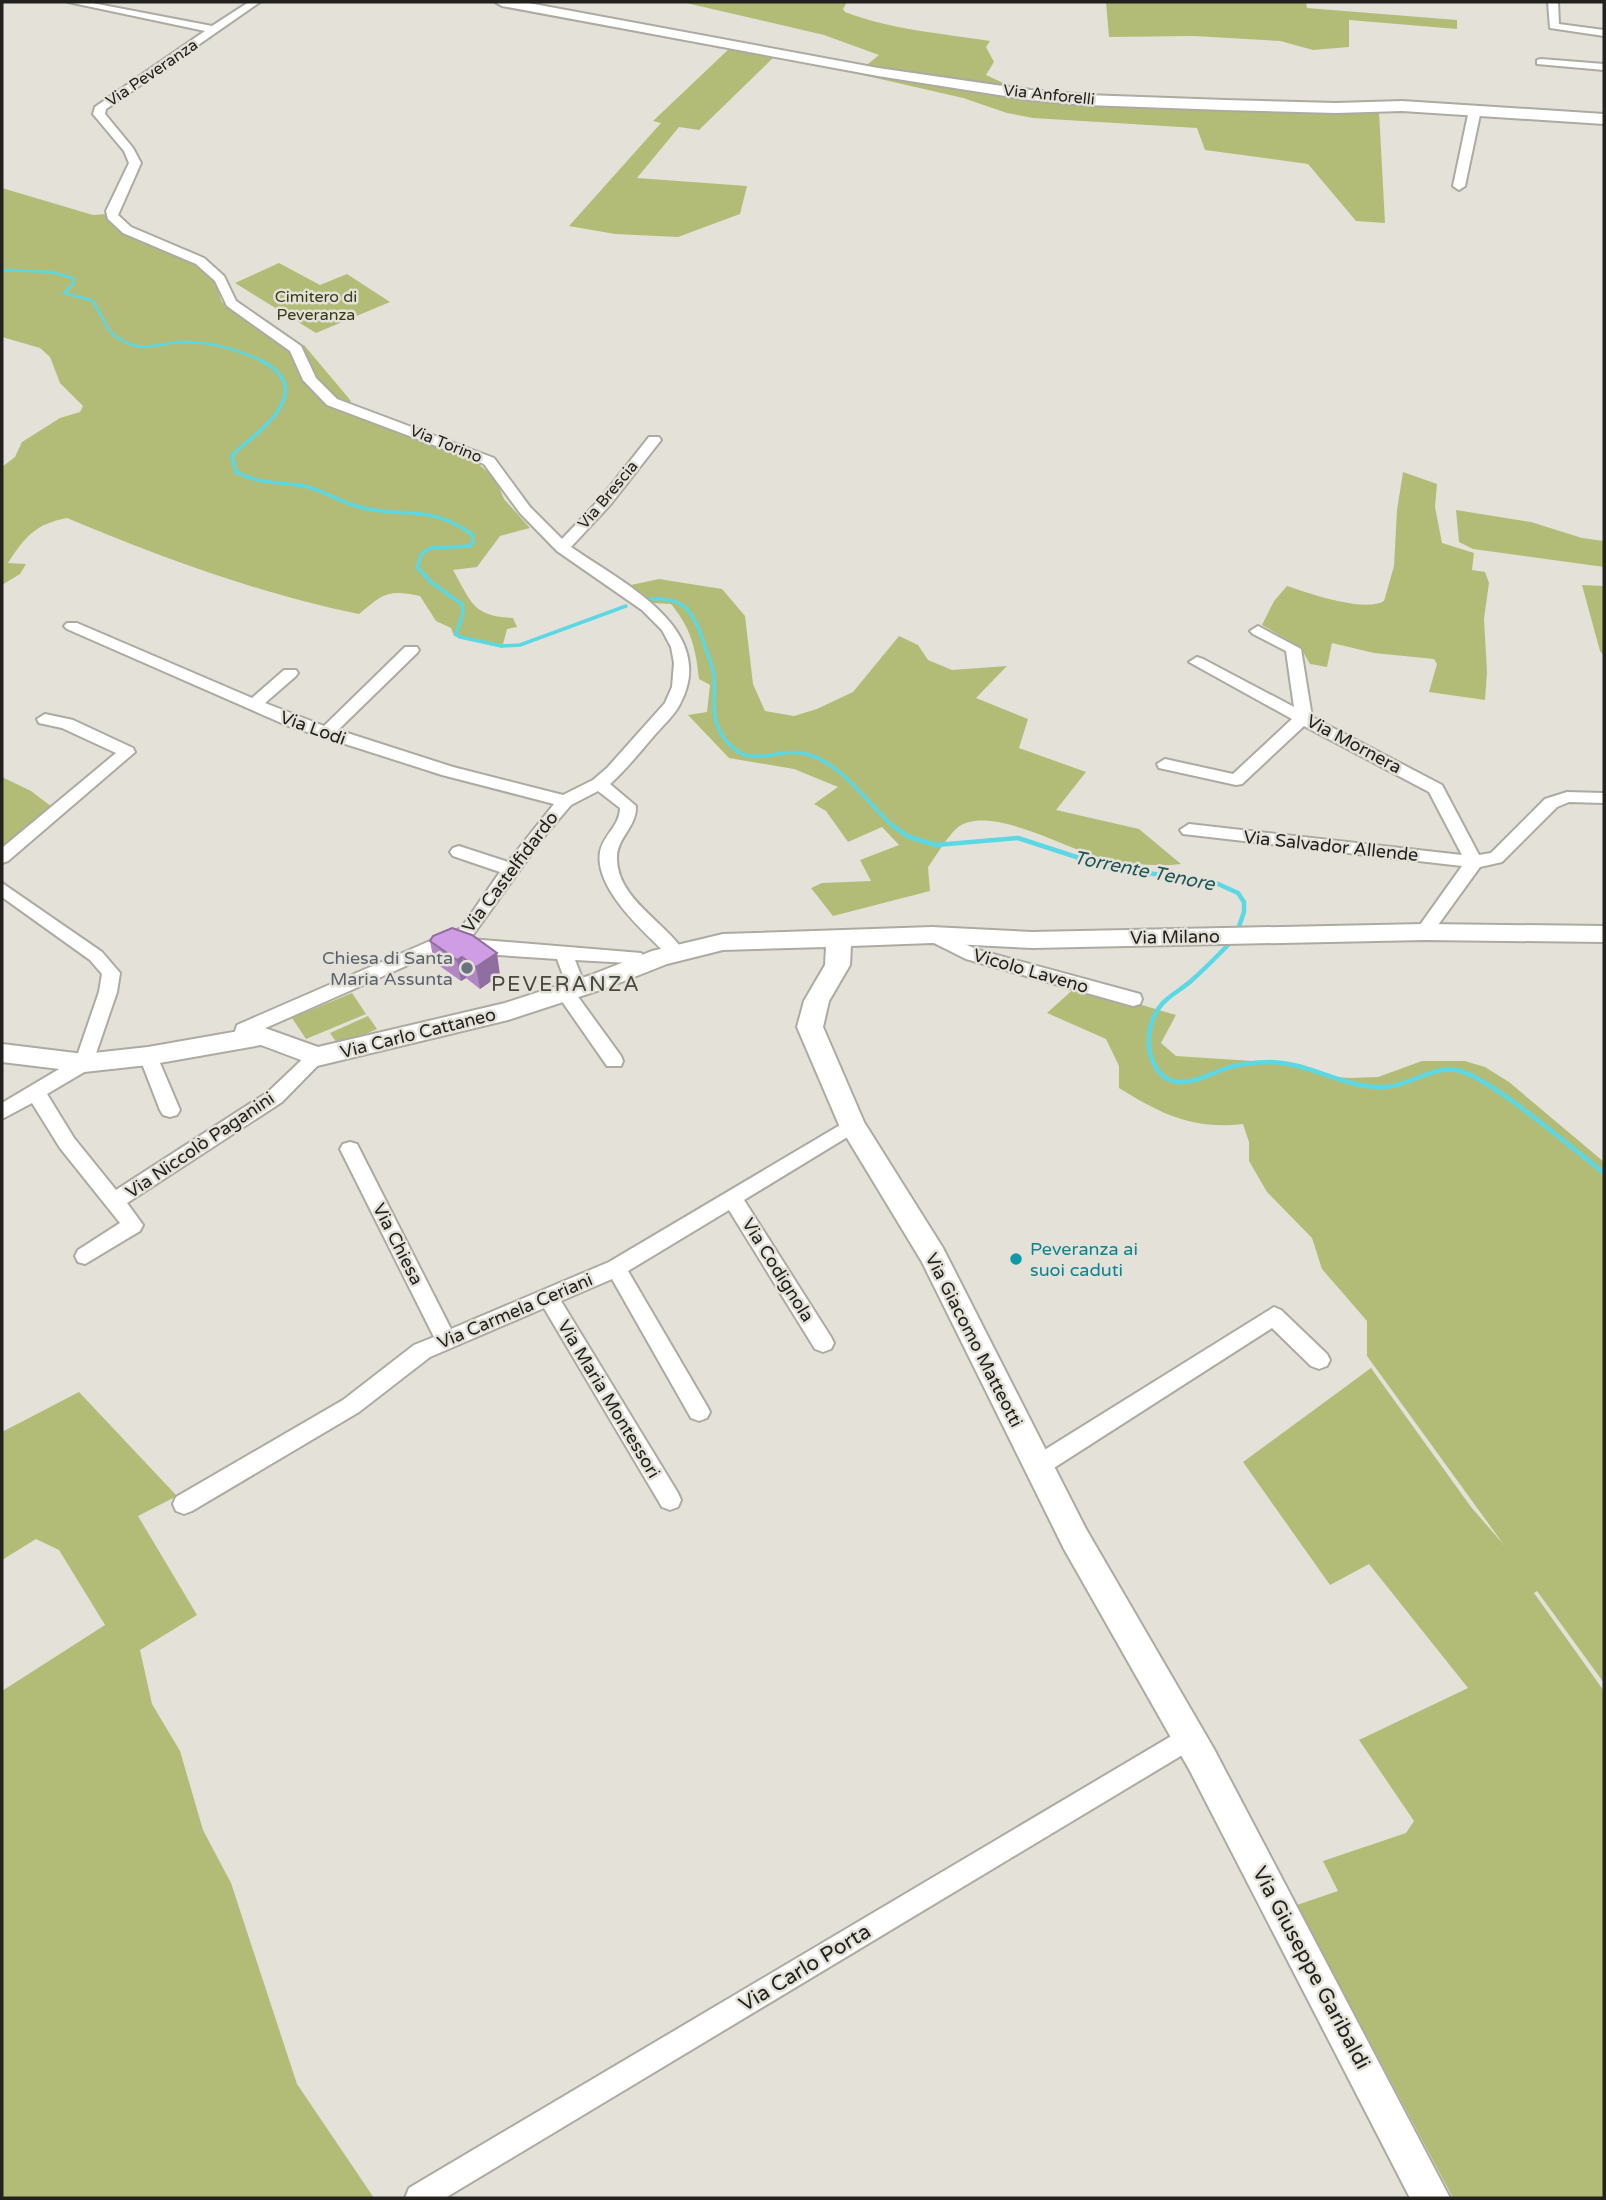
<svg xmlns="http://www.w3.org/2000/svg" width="1606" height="2200" viewBox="0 0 1606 2200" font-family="'Varela Round',sans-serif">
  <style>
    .green { fill: #b3bc77 }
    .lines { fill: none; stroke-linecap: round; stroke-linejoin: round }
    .stream-far2 { stroke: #5bd8e3; stroke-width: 2.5 }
    .stream-far1 { stroke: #5bd8e3; stroke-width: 3.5 }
    .stream { stroke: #5bd8e3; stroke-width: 4.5 }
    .street-casing { stroke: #acaaa1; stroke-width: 4 }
    .secondary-casing { stroke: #acaaa1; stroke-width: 4 }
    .street { fill: #fff; fill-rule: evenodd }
    .secondary { fill: #fff; fill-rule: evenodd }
    .wall { fill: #b187c3 }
    .shaded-wall { fill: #906e9f }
    .building { fill: #ce9de3; stroke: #906e9f; stroke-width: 2 }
    .worship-dot { fill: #6b7280; stroke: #e4e2d8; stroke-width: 2.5 }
    .culture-dot { fill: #0f9aa8; stroke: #e4e2d8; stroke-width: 2.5 }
    .labels { text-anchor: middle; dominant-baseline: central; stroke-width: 5; stroke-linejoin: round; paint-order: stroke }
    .far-street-label { font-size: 16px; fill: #22211e; stroke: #e4e2d8 }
    .far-park-label { font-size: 16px; fill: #363a15; stroke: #e4e2d8 }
    .street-label { font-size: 18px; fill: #22211e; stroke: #e4e2d8 }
    .worship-label { font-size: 18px; fill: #5b616d; stroke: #e4e2d8; text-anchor: end }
    .culture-label { font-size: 18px; fill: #0d838f; stroke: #e4e2d8; text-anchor: start }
    .water-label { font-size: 19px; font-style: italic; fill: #1e5358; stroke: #e4e2d8 }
    .quarter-label { font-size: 21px; letter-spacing: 2px; fill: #49483f; stroke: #e4e2d8 }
    .near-street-label { font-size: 21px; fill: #22211e; stroke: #e4e2d8 }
  </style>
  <rect width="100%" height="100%" fill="#e4e2d8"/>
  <!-- green -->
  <g class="green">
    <path d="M 682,2 L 847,2 L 843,9 L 845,12 C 892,30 940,33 990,41 L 986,47 L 994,62 L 986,75 L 1023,92 L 1379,111 L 1385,223 L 1356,221 L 1308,164 L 1205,150 L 1197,128 L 1033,118 L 1007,113 L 963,98 L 863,75 L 858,72 L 879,55 L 824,35 Z"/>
    <polygon points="1106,2 1306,2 1307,8 1457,20 1457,29 1349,20 1349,47 1313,50 1280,41 1194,36 1109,37"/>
    <polygon points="731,47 776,55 699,130 679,127 637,178 747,186 740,214 678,237 615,234 569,226 661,123 653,121"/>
    <path d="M 2,188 L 93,215 L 107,214 L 117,225 L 194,261 L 213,277 L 222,302 L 289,349 L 304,345 L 351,401 L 344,408 L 479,464 L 496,480 L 504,499 L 530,528 L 500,536 L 477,567 L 453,570 C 472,603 472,616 513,618 L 517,627 L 507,629 L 502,648 L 454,636 L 451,628 L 436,621 L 420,596 C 388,589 383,594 359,614 C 263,595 157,556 67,518 C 35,524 25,537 8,563 L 26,564 L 20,574 L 2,585 L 2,467 L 15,457 L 22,442 L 60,418 L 80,412 L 83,406 L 60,383 L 50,357 L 40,348 L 2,337 Z"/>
    <polygon points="279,263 320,285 347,274 390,302 316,333 235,283"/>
    <path d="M 1403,472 L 1437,484 L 1435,507 L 1442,543 L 1474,553 L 1472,570 L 1485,572 L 1489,583 L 1484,619 L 1487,672 L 1485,700 L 1429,692 L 1437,664 L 1434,659 L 1374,653 L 1332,643 L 1327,667 L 1310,664 L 1300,647 L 1262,625 L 1274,601 L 1287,586 C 1308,593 1365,613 1384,601 L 1394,566 L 1397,510 Z"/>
    <polygon points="1456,510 1531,522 1582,538 1604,541 1604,567 1473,549 1459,542"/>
    <path d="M 659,579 L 722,589 L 745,616 L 753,684 L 765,711 L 794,716 L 817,709 L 853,692 L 899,636 L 918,645 L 928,660 L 952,670 L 1007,666 L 976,698 L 1028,719 L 1019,748 L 1086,772 L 1056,810 L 1139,829 L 1181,864 C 1157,867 1130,864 1106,859 C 1071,852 989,802 957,828 C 946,838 937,855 928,867 L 930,891 L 833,916 L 811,888 L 822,883 L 871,881 L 860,860 L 899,845 L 882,827 L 848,842 L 826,811 L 814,804 L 838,787 L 794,769 L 729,758 L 688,715 L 707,712 L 710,685 L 699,679 C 696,649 691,628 671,604 L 653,603 L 631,585 Z"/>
    <polygon points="1582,585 1604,586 1604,656 1600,651"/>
    <polygon points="2,777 31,791 56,810 5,850 2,846"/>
    <path d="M 1077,986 L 1176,1015 L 1161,1043 L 1176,1056 L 1300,1064 L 1335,1077 L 1350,1078 L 1378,1077 L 1422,1061 L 1465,1061 L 1485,1067 L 1509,1082 L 1604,1162 L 1604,1683 L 1537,1591 L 1534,1593 L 1604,1691 L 1604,2198 L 1453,2198 L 1297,1905 L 1338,1891 L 1323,1861 L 1406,1833 L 1414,1821 L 1359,1740 L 1468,1688 L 1369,1564 L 1330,1585 L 1243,1462 L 1371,1368 L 1471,1507 L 1504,1545 L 1367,1356 L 1367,1321 L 1322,1269 L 1312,1238 L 1267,1192 L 1249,1161 L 1249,1142 L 1243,1124 C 1193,1130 1161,1114 1119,1088 L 1119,1066 L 1106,1039 L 1047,1013 Z"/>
    <polygon points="352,993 366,1014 306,1039 292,1018"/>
    <polygon points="368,1016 377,1029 339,1046 330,1033"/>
    <polygon points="79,1392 177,1496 138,1516 197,1615 140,1650 152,1704 180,1751 203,1830 231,1883 297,2084 374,2198 2,2198 2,1691 105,1625 59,1550 36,1539 2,1560 2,1432"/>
  </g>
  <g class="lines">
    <!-- stream-far2 -->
    <path class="stream-far2" d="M 2,270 L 51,272 L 73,278 L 74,283 L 64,293 L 91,300 C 102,311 103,327 115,336 C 143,356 156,342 184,342 C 211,342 239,350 264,362"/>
    <!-- stream-far1 -->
    <g class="stream-far1">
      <path d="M 260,360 C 320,390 259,431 232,455 L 236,472 C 258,484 280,482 304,486 C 323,490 340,502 359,507 C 406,519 426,503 472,534 L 473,543 L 470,546 L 431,548 L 422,553 L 417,567 L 432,583 L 462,604 L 463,613 L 456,634 L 460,637 L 502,646 L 520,645 L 626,606"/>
      <path d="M 651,599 C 688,597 694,615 705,646 C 708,656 713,666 714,677 C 716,697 710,717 722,735 C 749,776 775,744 810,755 C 844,766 869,805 895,828"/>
    </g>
    <!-- stream -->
    <g class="stream">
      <polyline points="893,826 909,837 936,845 1018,838 1107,867 1216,883 1238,893 1244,902 1244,912 1237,932"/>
      <path d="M 1233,940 C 1219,954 1206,968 1191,981 C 1183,988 1174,993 1166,1000 C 1149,1015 1144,1044 1154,1064 C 1159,1074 1167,1081 1178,1082 C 1194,1083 1210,1074 1224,1069 C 1239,1064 1256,1062 1271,1062 C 1311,1063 1345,1089 1385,1087 C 1409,1086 1432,1066 1456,1070 C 1488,1075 1574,1150 1604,1173"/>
    </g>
    <defs>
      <g id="street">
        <path d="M 68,2 L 87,2 L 212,26 L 249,2 L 260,2 L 106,109 L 105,114 L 133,148 L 141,163 L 118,215 L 131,227 L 204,258 L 224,276 L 236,301 L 301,346 L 316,378 L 337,399 L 494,458 L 530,507 L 562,539 L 600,499 L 649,437 L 659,437 L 661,440 L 610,505 L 571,547 C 621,582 720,629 680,704 C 674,716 662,726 653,737 C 639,753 626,770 610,784 L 636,806 C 637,826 618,837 617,856 C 615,898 666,922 685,953 L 682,957 L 670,957 C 646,934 594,889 600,852 C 603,835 620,826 620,808 L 598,791 L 571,805 L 542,839 L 470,939 L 641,953 L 652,964 L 649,968 L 643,970 L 630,963 L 575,960 L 586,988 L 583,993 L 576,994 L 621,1056 L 623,1061 L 621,1066 L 607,1066 L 559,997 L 556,992 L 559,987 L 567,986 L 557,959 L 483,954 L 461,949 L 458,945 L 442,950 L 252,1034 L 249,1043 L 235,1043 L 233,1038 L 237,1025 L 430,941 L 452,934 L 462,927 L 500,872 L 453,856 L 450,852 L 453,848 L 459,846 L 508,862 L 554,804 L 442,775 L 286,725 L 67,629 L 64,626 L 67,623 L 77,623 L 252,698 L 284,670 L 296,670 L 298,673 L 296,676 L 265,703 L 324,726 L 405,647 L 417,647 L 419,650 L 417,653 L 338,730 L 453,767 L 563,795 L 593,780 L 607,768 L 665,703 L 672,687 L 674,663 L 671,647 L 662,630 L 642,610 L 557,551 L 520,513 L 484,464 L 327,405 L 303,380 L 290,351 L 227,306 L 215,281 L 196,264 L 123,233 L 108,219 L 106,211 L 129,163 L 124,151 L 93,114 L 95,107 L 205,31 Z"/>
        <polygon points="1548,2 1558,2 1559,24 1604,30 1604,36 1550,28"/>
        <polygon points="1541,59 1604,64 1604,70 1537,64 1537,60"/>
        <polygon points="1475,107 1481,110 1465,186 1459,190 1453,186 1469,110"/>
        <polygon points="1258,626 1301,649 1312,717 1442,785 1479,855 1491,853 1545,799 1567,792 1604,793 1604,803 1569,802 1557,807 1502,862 1480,867 1430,936 1418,936 1415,932 1462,866 1183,834 1180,830 1189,824 1462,855 1429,792 1304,726 1242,784 1236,785 1159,768 1157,764 1165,759 1233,774 1292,719 1189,662 1197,657 1203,659 1294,707 1286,651 1253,634 1250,631"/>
        <polygon points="45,714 73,720 133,748 135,752 8,861 2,863 2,848 116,753 62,728 39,723 37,719"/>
        <polygon points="2,883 102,952 120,973 117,992 91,1068 47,1094 74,1138 116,1190 268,1092 310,1052 324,1052 326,1057 282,1102 127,1203 143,1225 140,1231 85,1264 78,1262 75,1256 78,1250 120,1223 60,1148 32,1103 2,1119 2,1103 76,1059 99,992 102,974 90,960 2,897"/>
        <polygon points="932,929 978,950 1140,994 1142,999 1140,1004 1133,1006 966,959 926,939 923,935 926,931"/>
        <polygon points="148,1049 155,1051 157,1056 180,1110 177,1115 170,1117 163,1115 160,1110 139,1056 141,1051"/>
        <polygon points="852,1118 859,1120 862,1125 859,1130 744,1200 831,1337 834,1343 831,1349 823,1352 815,1349 729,1210 628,1271 707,1406 710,1412 707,1418 699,1421 691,1418 612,1279 561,1301 678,1493 681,1500 678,1507 670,1510 662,1507 544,1308 430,1357 359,1412 192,1511 184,1514 176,1511 173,1504 176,1497 343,1400 414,1345 434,1337 340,1149 343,1144 350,1142 357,1144 451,1329 609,1262"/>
        <polygon points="1274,1307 1281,1310 1327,1354 1330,1360 1327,1366 1319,1369 1311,1366 1272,1328 1046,1473 1038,1476 1030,1473 1027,1466 1030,1459"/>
        <polygon points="1190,1725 1199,1729 1202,1737 1199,1745 445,2198 405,2198 409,2188"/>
      </g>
      <g id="secondary">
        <polygon points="495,2 523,2 878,68 1031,90 1086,95 1225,100 1336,103 1402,101 1604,114 1604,124 1402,111 1336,113 1225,110 1086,105 1031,100 878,76 502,6"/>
        <polygon points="1424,924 1604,926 1604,942 1424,940 1032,948 932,943 851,946 850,965 829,1001 823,1027 864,1122 943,1248 1086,1529 1214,1749 1450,2198 1410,2198 1190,1771 1064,1549 922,1262 839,1125 797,1027 804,1001 825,965 826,947 723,950 667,964 609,987 508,1020 317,1066 261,1045 148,1065 84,1072 2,1062 2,1044 84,1054 148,1047 262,1027 318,1047 505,1003 591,975 652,951 723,934 932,927 1032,932"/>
      </g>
    </defs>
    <!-- street casing -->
    <use href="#street" class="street-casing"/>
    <!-- secondary casing -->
    <use href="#secondary" class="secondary-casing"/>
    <!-- street -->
    <use href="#street" class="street"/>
    <!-- secondary -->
    <use href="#secondary" class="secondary"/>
  </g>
  <!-- wall -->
  <polygon class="wall" points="430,941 500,975 480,989 466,978 461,981 434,962"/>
  <!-- shaded-wall -->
  <g class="shaded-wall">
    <polygon points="497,953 500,975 480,989 476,967"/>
    <polygon points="462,957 466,978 461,981 457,960"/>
  </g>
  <!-- building -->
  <polygon class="building" points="452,928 472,935 497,953 476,967 462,957 457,960 430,941 433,936"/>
  <!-- markers -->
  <circle class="worship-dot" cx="467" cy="968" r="7"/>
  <circle class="culture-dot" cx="1016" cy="1259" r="7"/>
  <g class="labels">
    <!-- far-street labels -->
    <g class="far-street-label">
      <text transform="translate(152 73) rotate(-34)">Via Peveranza</text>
      <text transform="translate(1049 95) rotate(6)">Via Anforelli</text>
      <text transform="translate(446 444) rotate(22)">Via Torino</text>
      <text transform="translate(608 495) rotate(-50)">Via Brescia</text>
    </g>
    <!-- far-park labels -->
    <g class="far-park-label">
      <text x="316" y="297">Cimitero di<tspan x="316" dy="18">Peveranza</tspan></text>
    </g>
    <!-- street labels -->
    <g class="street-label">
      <text transform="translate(313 728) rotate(20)">Via Lodi</text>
      <text transform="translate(1354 744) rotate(28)">Via Mornera</text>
      <text transform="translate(1331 846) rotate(6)">Via Salvador Allende</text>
      <text transform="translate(510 872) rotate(-53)">Via Castelfidardo</text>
      <text transform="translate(1175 937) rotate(-1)">Via Milano</text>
      <text transform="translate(1031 971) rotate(16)">Vicolo Laveno</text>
      <text transform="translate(418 1033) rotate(-14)">Via Carlo Cattaneo</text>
      <text transform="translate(200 1145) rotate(-34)">Via Niccolò Paganini</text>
      <text transform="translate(398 1244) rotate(63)">Via Chiesa</text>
      <text transform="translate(778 1270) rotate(58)">Via Codignola</text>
      <text transform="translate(515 1311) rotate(-23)">Via Carmela Ceriani</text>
      <text transform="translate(974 1340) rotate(63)">Via Giacomo Matteotti</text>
      <text transform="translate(609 1399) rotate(59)">Via Maria Montessori</text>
    </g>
    <!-- worship labels -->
    <g class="worship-label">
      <text x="453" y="958">Chiesa di Santa<tspan x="453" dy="21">Maria Assunta</tspan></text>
    </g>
    <!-- culture labels -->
    <g class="culture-label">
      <text x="1030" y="1249">Peveranza ai<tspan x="1030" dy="21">suoi caduti</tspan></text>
    </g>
    <!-- water labels -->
    <g class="water-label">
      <text transform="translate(1144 871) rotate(11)">Torrente Tenore</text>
    </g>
    <!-- quarter labels -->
    <g class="quarter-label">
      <text x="566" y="984">PEVERANZA</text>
    </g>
    <!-- near-street labels -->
    <g class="near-street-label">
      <text transform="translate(805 1968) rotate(-31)">Via Carlo Porta</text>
      <text transform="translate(1311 1968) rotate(62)">Via Giuseppe Garibaldi</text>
    </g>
  </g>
  <!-- border -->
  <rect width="1606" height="2200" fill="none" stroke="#22211e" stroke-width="7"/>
</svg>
